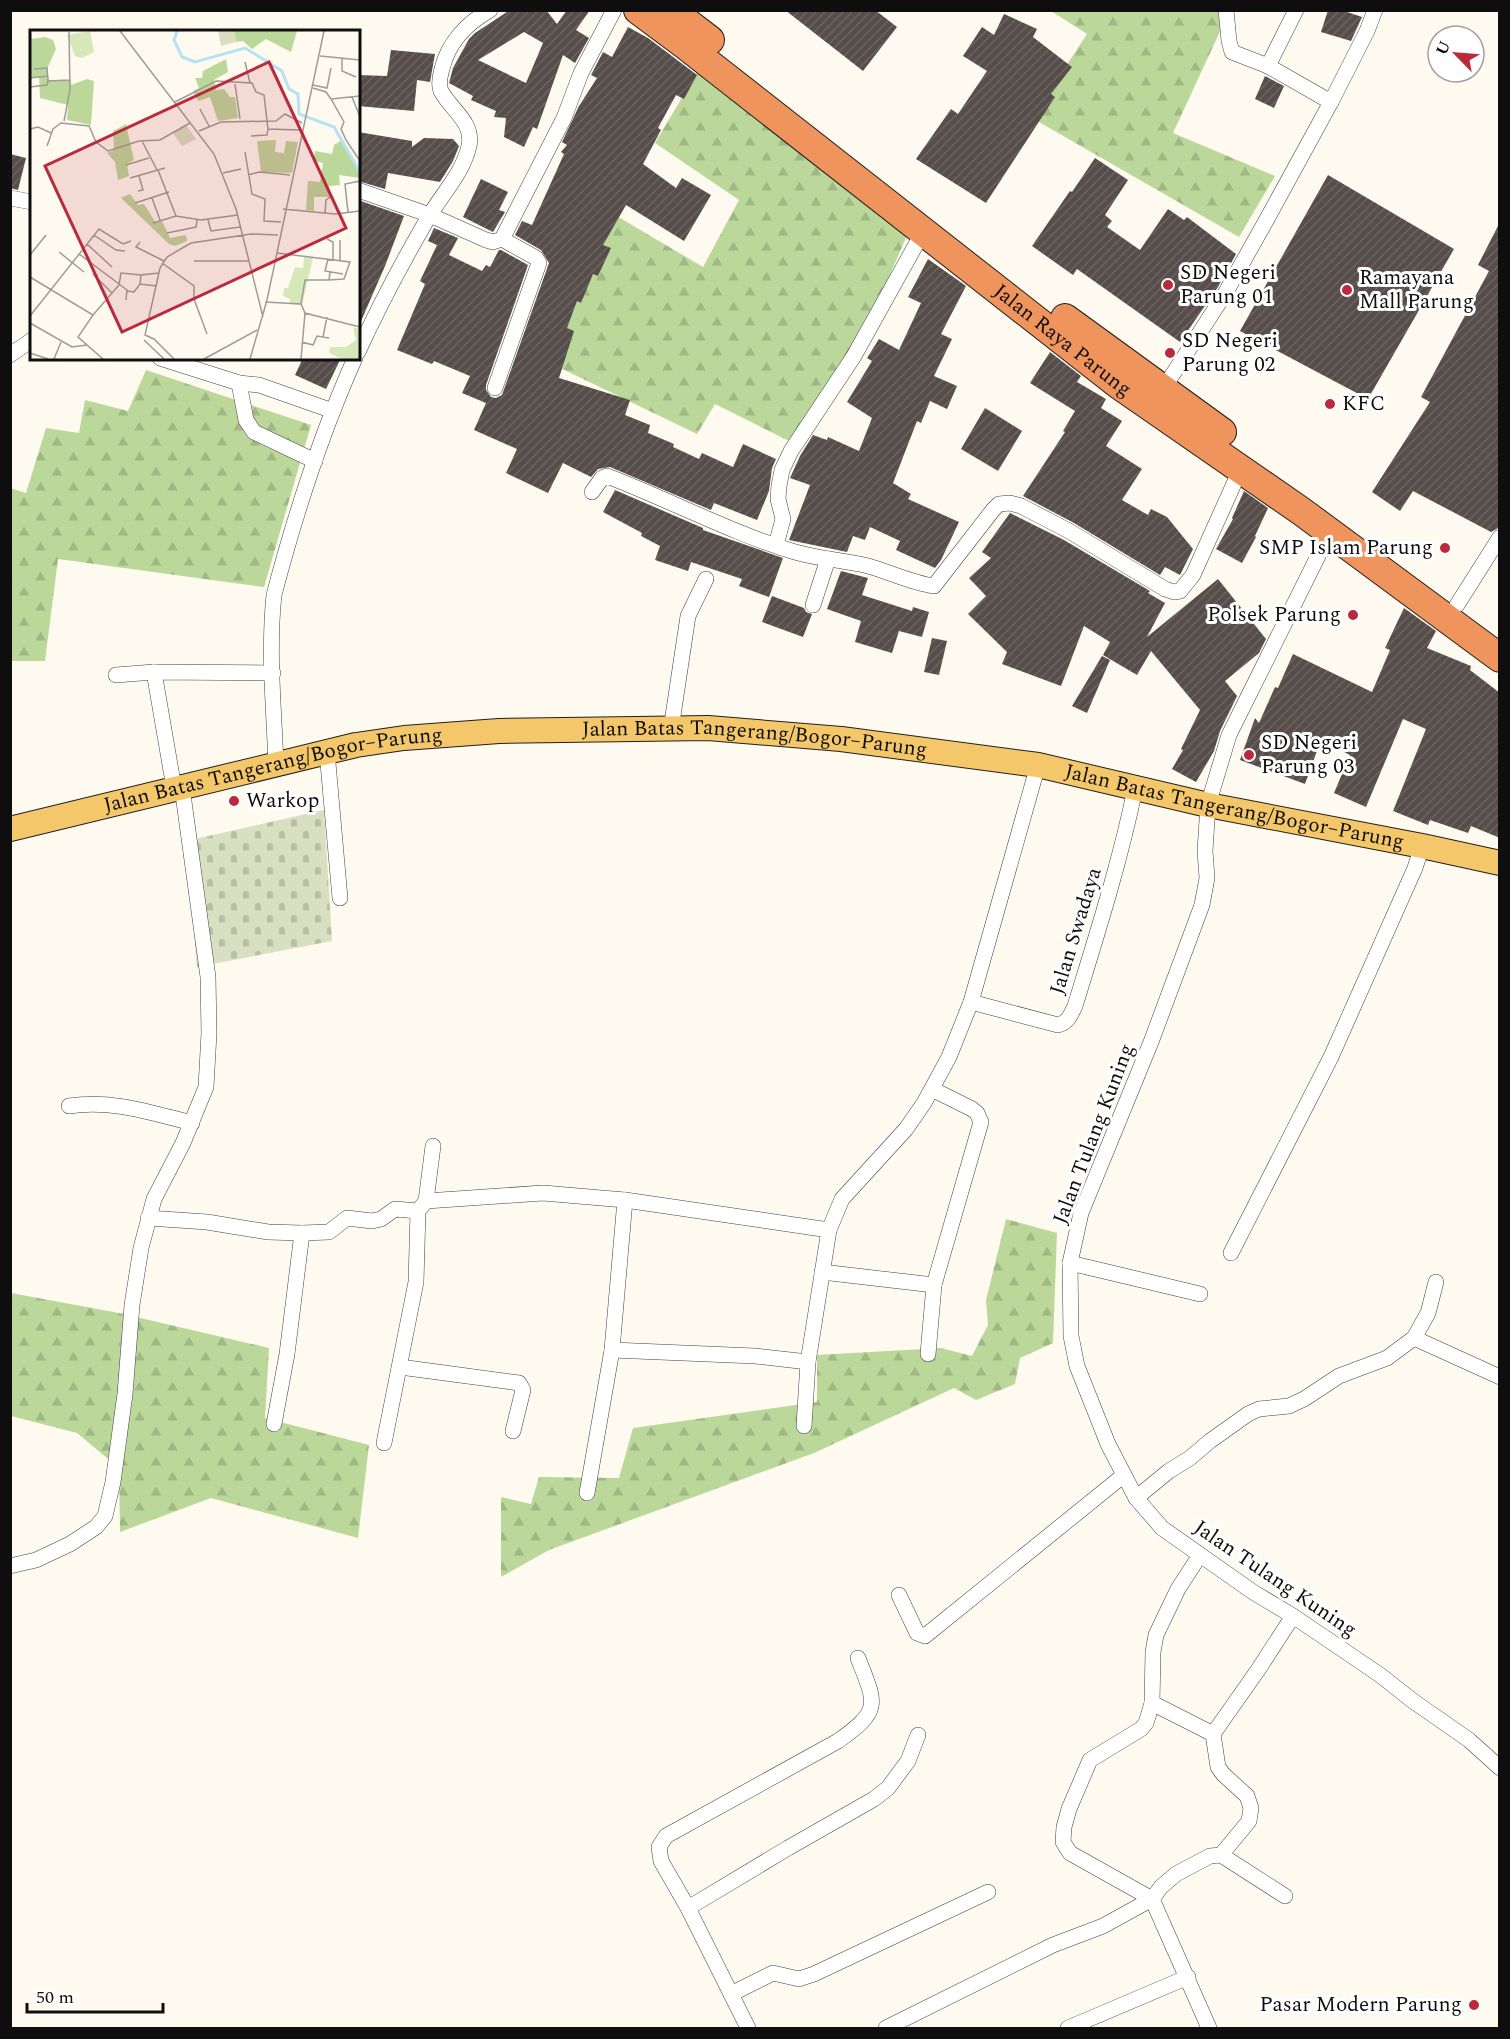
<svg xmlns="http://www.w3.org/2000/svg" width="1510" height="2039" viewBox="0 0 1510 2039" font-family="Spectral,serif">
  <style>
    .forest { fill: url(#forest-firs) }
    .cemetery { fill: url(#cemetery-stones) }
    .building { fill: url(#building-hatch); fill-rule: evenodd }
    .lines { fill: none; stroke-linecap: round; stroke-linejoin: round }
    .street-casing { stroke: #414141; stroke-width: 16 }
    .primary-casing { stroke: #1f1f1f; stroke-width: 26 }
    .highway-casing { stroke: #1f1f1f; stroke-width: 30 }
    .street { stroke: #fff; stroke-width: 15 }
    .primary { stroke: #f4c86a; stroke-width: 24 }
    .highway { stroke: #f0945d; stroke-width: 28 }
    .poi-dot { fill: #ba2a3c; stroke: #fff; stroke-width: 2 }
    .labels { text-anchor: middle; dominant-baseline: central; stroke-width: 6; stroke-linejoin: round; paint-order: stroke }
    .poi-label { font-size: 21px; fill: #0e0e0e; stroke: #fff; text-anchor: start }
    .street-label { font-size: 21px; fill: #0e0e0e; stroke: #fff }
    .inset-river { fill: none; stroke: #b6e2f4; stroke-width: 3 }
    .inset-road { fill: none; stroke: #9e9c96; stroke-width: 1.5 }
    .view { fill: #ba2a3c; fill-opacity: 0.15; stroke: #ba2a3c; stroke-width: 3 }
    .inset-edge { fill: none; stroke: #0e0e0e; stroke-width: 3 }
  </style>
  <defs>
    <pattern id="forest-firs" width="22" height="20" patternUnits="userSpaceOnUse" patternTransform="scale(1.5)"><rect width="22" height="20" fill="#bbd89a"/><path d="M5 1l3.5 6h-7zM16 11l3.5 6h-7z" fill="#a0b884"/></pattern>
    <pattern id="cemetery-stones" width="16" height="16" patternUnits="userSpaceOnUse" patternTransform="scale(1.5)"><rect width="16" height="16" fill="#d8e0c1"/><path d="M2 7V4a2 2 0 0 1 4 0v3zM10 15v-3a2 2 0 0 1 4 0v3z" fill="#b8bfa5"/></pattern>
    <pattern id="building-hatch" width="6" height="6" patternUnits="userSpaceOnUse" patternTransform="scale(1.5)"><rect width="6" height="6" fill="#574e4b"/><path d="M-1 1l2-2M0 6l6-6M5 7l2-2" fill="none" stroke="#6a6361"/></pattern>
  </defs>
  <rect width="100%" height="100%" fill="#fefaf0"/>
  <!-- forest -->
  <g class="forest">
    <polygon points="1051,11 1229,12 1173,133 1275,176 1239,237 1032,118 1087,34"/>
    <polygon points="705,59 915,217 875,309 793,443 715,404 697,434 548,362 615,215 703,267 739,200 655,143"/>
    <polygon points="146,370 311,425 264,587 58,559 45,661 11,661 10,488 26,493 46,428 79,433 85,400 128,411"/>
    <polygon points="1006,1219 1057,1233 1053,1343 1020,1358 1015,1384 976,1400 954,1388 814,1453 549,1550 501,1577 501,1497 531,1504 539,1477 619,1478 633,1428 817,1402 817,1355 941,1348 972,1356 988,1325 986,1300"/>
    <polygon points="11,1293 119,1313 269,1348 265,1418 369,1445 358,1538 211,1498 120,1532 119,1468 77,1433 11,1416"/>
  </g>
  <!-- cemetery -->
  <polygon class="cemetery" points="324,810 332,941 197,967 186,841"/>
  <!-- building -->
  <g class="building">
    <path d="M 510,10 L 546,10 L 557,24 L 567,10 L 590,10 L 576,30 L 589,38 L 575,63 L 563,55 L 537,129 L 533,127 L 524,147 L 504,137 L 506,118 L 494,117 L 496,111 L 471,100 L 473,96 L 449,83 L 453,68 L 469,39 L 475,33 ZM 524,32 L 543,43 L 526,83 L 478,60 Z"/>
    <polygon points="785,10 875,10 897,27 863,71"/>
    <polygon points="1328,10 1341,10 1362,17 1351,41 1321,32"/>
    <polygon points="1004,14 1037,29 1033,37 1072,67 1051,94 1055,97 986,203 916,159 951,109 958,114 987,71 963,56 982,27 994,35"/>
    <polygon points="628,27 648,38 697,75 684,99 676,95 658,128 661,130 643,164 676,188 682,178 711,195 684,241 626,205 603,245 611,248 598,276 593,274 581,303 577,301 567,328 574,331 559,378 630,400 625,415 650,425 648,433 674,444 673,447 699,459 702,453 733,467 743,444 776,459 772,468 769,491 757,520 714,503 711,510 610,467 598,469 591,477 563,463 548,493 506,473 517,449 474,430 486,403 462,393 470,376 434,361 432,364 397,350 425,284 420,281 437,245 428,241 434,228 458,238 449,255 482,271 486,265 490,267 499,250 501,250 528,265 486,385 486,390 491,397 496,398 502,395 549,263 541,250 515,235 522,221 532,225 564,154 561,152 567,145 562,142 579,106 597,78 591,75 603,52 612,57"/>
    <polygon points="391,50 435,54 430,82 417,80 414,111 358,106 358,75 387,76"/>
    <polygon points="1265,76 1284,86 1274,108 1255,99"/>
    <polygon points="358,132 412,141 412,147 424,138 453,139 459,146 453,161 440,182 388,173 385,189 358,181"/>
    <polygon points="10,154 26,158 18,190 10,188"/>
    <polygon points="1095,158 1128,180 1105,215 1112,221 1107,227 1140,250 1168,209 1184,220 1187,217 1236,254 1218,287 1180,342 1077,269 1073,275 1032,246 1070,191 1072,192"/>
    <polygon points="1328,175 1454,249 1368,399 1240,331"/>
    <polygon points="481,179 508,192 499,210 505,212 493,232 463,217"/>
    <polygon points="358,200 404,216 385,266 358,328"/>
    <polygon points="1500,222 1500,527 1491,532 1413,491 1400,511 1372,492 1430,402 1421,397 1489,271 1478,265"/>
    <polygon points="928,259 966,286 941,334 952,339 934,376 957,386 947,409 930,401 921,423 917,421 893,483 911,494 908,499 959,522 941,560 935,568 896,550 900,541 870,527 865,540 853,536 847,552 789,540 810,485 790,478 800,456 813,435 827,440 828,437 859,451 872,418 847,402 872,361 867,358 879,339 899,350 921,303 908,297"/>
    <polygon points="1050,352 1081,376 1077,382 1106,399 1101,408 1122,421 1106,446 1142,469 1122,500 1148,515 1151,509 1167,517 1193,549 1180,575 1165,567 1160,575 1074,523 1023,496 1065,432 1063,431 1075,411 1030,383"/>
    <polygon points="303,358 341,358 326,389 295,375"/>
    <polygon points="985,408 1022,431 998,471 961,449"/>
    <polygon points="615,490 703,528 703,530 783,558 769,597 739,586 742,579 691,562 688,571 655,560 660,546 641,536 642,533 603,512"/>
    <polygon points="1244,491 1268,508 1255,536 1256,537 1242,563 1216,549 1233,519 1232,518"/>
    <polygon points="1010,513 1064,540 1150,591 1148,593 1165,603 1147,637 1218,579 1266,639 1259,653 1225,681 1237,696 1220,731 1214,751 1196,782 1172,769 1183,750 1181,749 1200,710 1151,651 1137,675 1103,655 1110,642 1084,626 1061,686 1002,664 1007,652 968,614 986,596 969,578 991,558 982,552"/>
    <polygon points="841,571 868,578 862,595 912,611 913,607 929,612 922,637 899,631 892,653 855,642 861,621 827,609"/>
    <polygon points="772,596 804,608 806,612 812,614 803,637 762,622"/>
    <polygon points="1404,608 1436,631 1427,648 1471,666 1470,670 1500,693 1500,838 1471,826 1468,833 1430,820 1428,825 1393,811 1426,729 1403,719 1366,807 1334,793 1350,755 1321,740 1305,784 1240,760 1255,718 1259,723 1275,687 1278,688 1293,654 1372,692 1390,650 1385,648"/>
    <polygon points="932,638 947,641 939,675 924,672"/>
    <polygon points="1102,656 1110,660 1087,713 1072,706"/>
  </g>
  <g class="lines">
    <defs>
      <g id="street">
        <polyline points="1226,10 1229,41 1232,52 1268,66 1331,102"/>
        <polyline points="1268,66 1296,10"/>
        <polyline points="358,190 430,215 486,240 493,242 502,239 564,118 581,73 614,10"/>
        <polyline points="10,198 32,202"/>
        <path d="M 358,352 C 379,306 403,261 428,218 C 442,194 463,173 469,146 C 474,122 451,110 441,91 C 438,84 440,76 442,69 C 448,43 467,23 490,10"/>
        <polyline points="10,355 32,340"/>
        <polyline points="160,358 239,383 259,385 333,411"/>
        <polyline points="239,383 246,420 254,432 315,461"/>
        <polyline points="495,388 539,263 536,258 502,239"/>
        <polyline points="1160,394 1226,292 1267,219 1331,102 1367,31 1375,10"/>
        <path d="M 592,492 L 602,478 L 607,476 C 670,500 731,533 795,552 C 819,559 844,560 868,566 C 890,572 911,583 934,586 L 993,510 L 999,504 L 1010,503 L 1021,506 L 1069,531 L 1165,589 L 1174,592 L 1180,591 L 1193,575 L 1241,468"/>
        <polyline points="1330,532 1229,735 1208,805 1205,851 1207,878 1202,905 1151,1042 1081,1213 1070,1263 1071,1336 1077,1366 1108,1444 1136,1498 1162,1528 1253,1592 1293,1616 1380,1675 1413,1701 1469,1740 1500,1768"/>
        <polyline points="776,545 783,519 778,499 779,486 782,470 791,451 854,356 923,232"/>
        <polyline points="813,605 828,559"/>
        <polyline points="1457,605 1500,537"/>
        <polyline points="154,672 174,788"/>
        <polyline points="116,675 154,672 273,673"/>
        <polyline points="671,729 688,616 706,579"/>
        <polyline points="327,752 340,898"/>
        <path d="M 276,765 C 274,709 268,651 274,595 C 295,515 321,434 355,358"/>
        <path d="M 971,1002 L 1058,1025 C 1068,1023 1071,1014 1075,1006 C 1097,934 1120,862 1135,789"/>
        <path d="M 69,1106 C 111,1099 152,1113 192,1123"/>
        <polyline points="426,1201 543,1193 625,1200 829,1230"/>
        <polyline points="148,1218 207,1222 268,1232 302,1233 329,1232 347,1218 372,1221 381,1219 395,1209 418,1211"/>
        <polyline points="1231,1253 1331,1057 1415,868 1422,846"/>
        <polyline points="1070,1263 1200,1294"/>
        <polyline points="822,1272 934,1285"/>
        <polyline points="1414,1338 1428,1313 1436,1282"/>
        <polyline points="612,1350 755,1356 808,1362"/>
        <polyline points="928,1354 934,1285 981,1122 977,1113 972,1109 932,1089"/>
        <polyline points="400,1367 519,1383 523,1390 513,1431"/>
        <polyline points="274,1424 287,1354 302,1233"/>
        <polyline points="804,1426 808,1362 829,1230 842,1199 906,1129 924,1103 949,1057 971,1002 1038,765"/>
        <polyline points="384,1443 416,1282 418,1211 426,1201 433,1146"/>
        <polyline points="587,1493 612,1350 625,1200"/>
        <polyline points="1136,1498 1169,1471 1190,1458 1210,1441 1248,1414 1259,1409 1289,1406 1304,1399 1339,1376 1387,1358 1414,1338 1500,1377"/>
        <polyline points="1200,1555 1178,1589 1156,1635 1153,1652 1152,1703 1213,1734"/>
        <polyline points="10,1566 36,1560 70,1544 96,1527 105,1516 113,1482 125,1394 132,1305 141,1248 154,1199 183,1143 206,1087 209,1033 208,977 182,787"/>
        <polyline points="899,1595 917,1633 925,1636 1124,1475"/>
        <polyline points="1152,1703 1146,1723 1141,1729 1090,1760 1069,1809 1064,1827 1063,1842 1070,1853 1152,1899 1209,2028"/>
        <polyline points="1221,1855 1249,1821 1251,1808 1247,1796 1223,1774 1218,1767 1213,1734 1258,1670 1293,1616"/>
        <polyline points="688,1908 788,1848 874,1799 888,1788 908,1761 918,1735"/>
        <polyline points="731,1994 773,1973 799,1979 814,1974 988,1892"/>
        <path d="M 748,2028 L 688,1908 L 661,1861 L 659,1847 L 666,1836 L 838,1741 C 882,1710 876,1704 858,1658"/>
        <polyline points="886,2028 1053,1945 1103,1926 1152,1899 1161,1887 1176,1874 1210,1856 1221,1855 1285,1896"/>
        <polyline points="1068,2028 1188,1977"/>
      </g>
      <g id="primary">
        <path id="s1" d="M 10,829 L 356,745 L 404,738 L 499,731 L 708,728 L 841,739 L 1038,765 L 1208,805 L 1422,846 L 1500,863"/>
      </g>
      <g id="highway">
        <path id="s2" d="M 638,10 L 685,45 L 1119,385 L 1301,511 L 1500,658"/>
        <polyline points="671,10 710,40"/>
        <polyline points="1065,318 1222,432"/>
      </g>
    </defs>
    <!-- street casing -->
    <use href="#street" class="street-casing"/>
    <!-- primary casing -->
    <use href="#primary" class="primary-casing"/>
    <!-- highway casing -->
    <use href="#highway" class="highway-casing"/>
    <!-- street -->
    <use href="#street" class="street"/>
    <!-- primary -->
    <use href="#primary" class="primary"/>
    <!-- highway -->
    <use href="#highway" class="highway"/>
  </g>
  <!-- markers -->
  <g class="poi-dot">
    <circle cx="1168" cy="285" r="6"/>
    <circle cx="1347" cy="290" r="6"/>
    <circle cx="1170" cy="353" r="6"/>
    <circle cx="1330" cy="404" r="6"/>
    <circle cx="1445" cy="548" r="6"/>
    <circle cx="1353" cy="615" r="6"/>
    <circle cx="1249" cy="755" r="6"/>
    <circle cx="234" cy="801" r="6"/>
    <circle cx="1474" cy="2005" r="6"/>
  </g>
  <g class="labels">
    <!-- poi labels -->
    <g class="poi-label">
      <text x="1180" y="273">SD Negeri<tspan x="1180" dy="24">Parung 01</tspan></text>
      <text x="1359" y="278">Ramayana<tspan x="1359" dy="24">Mall Parung</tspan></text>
      <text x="1182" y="341">SD Negeri<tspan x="1182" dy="24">Parung 02</tspan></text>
      <text x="1342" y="404">KFC</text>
      <text x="1433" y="548" text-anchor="end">SMP Islam Parung</text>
      <text x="1341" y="615" text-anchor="end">Polsek Parung</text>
      <text x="1261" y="743">SD Negeri<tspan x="1261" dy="24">Parung 03</tspan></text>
      <text x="246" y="801">Warkop</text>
      <text x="1462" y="2005" text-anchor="end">Pasar Modern Parung</text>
    </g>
    <!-- street labels -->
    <g class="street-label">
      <text stroke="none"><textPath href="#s2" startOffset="538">Jalan Raya Parung</textPath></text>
      <text stroke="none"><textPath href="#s1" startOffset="756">Jalan Batas Tangerang/Bogor–Parung</textPath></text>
      <text stroke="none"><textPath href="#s1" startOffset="270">Jalan Batas Tangerang/Bogor–Parung</textPath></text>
      <text stroke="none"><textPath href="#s1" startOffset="1242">Jalan Batas Tangerang/Bogor–Parung</textPath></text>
      <text transform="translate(1076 931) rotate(-73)">Jalan Swadaya</text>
      <text transform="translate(1094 1134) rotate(-69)">Jalan Tulang Kuning</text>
      <text transform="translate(1275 1579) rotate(34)">Jalan Tulang Kuning</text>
    </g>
  </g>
  <!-- overview -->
  <g transform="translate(30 30)">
    <rect width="330" height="330" fill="#fefaf0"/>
    <path d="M 60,1 L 64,22 L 52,28 L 45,26 L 37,5 ZM 274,227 L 283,228 L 272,275 L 260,274 L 260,269 L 253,266 L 254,258 L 258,258 L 265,237 L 273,238 ZM 323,297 L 330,299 L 330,329 L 312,329 L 299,323 L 300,317 L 316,317 L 326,310 Z" fill="#d6e8ba"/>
    <path d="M 204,1 L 267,1 L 261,22 L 236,9 L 222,19 L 213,11 L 206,12 ZM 15,7 L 23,10 L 26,19 L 17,39 L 19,50 L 41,50 L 41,55 L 57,49 L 64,51 L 61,95 L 37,90 L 38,75 L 10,68 L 9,47 L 0,47 L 0,9 ZM 196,29 L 198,42 L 184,50 L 186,60 L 194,59 L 200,67 L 205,67 L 208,88 L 188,91 L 180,67 L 168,71 L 163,61 L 169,58 L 165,48 L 172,48 L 173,41 ZM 96,94 L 104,130 L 97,134 L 99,146 L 88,150 L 85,132 L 77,123 L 84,120 L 83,101 ZM 246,110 L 245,122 L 254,123 L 256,111 L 268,112 L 262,143 L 231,142 L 227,111 ZM 312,110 L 330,140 L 330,148 L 309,145 L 310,155 L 299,156 L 300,167 L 284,167 L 284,181 L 276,180 L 278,151 L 290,152 L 293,133 L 283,131 L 285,121 L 302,124 L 304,115 ZM 100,164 L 108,175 L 114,174 L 126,193 L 132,191 L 140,208 L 156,205 L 157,211 L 145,216 L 139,214 L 91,168 Z" fill="#bbd89a"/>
    <path d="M 188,1 L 204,1 L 206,12 L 191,16 ZM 156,95 L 166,109 L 152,116 L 143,103 Z" fill="#d8e0c1"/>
    <path class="inset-river" d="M 147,1 L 144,10 L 152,27 L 165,32 L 215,18 L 252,41 L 259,59 L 268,64 L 269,84 L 304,97 L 330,142"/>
    <path class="inset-road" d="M 90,1 L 184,124 L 206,179 L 233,287M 290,26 L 330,30M 312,29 L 312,41 L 326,47M 215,32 L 220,53M 4,39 L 17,38 L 18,51 L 40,50M 0,48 L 18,46M 205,54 L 210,89M 283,55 L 297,58 L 301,38M 0,57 L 17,55 L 18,51M 283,58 L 296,62 L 301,69 L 314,92 L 311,99 L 316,110 L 330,131M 322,67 L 330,87M 301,69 L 330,66M 145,72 L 186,51 L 222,53 L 226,62 L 234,65 L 238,99 L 270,100M 170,79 L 179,96M 34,91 L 40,60 L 39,2M 0,99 L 8,97 L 21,103M 169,101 L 191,92 L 246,91 L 255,84 L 272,93M 221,106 L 237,105 L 238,99M 112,111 L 127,140M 17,116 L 23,99 L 31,93 L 59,96 L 66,112 L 78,121 L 109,111 L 130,110 L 160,93M 215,122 L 222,164 L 235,169 L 234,191 L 251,192M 96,135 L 119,128M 128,140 L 146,186M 193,143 L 211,139M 218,145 L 229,142 L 260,145M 100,148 L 135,138M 108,161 L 113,160 L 109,146M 122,168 L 130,190M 105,173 L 139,162M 253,179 L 305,184 L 330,181M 318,182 L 315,154 L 330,151M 295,183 L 296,170 L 302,166M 178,190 L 181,201 L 210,197M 123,193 L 146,186 L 171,190 L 208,185M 137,203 L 166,197 L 167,190M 64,205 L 86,220 L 95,221M 297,209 L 303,212 L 303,230M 310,210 L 310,230M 110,212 L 106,217 L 134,231M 57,214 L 82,237M 29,222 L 54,242M 247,223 L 320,232 L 314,249 L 299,250 L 300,242M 49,224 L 97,260 L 96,270M 0,225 L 16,205M 298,229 L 295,241 L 313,244M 164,231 L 219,231M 132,233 L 164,256 L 164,269 L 177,304M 63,244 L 82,263M 0,247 L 63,285 L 48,307 L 73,329M 110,254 L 111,245 L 129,243M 97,261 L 104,262 L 110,254 L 127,256M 235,272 L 271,274 L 275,283 L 330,297M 271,274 L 275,250 L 299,250M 63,285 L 89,255 L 91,243 L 111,245M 0,286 L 69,199 L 93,214 L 101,211M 0,293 L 42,317 L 57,315M 293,307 L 297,287M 114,310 L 134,329M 272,312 L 283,315 L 287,306 L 299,308M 0,323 L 18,329M 24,329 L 31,312M 144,329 L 124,309 L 115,305 L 130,238 L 137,227 L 161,213 L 221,204 L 248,205M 174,329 L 227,300M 220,329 L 237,270 L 294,1M 271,329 L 275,283"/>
    <path class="view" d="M 239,32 L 316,198 L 92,302 L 15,136 Z"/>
    <rect width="330" height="330" class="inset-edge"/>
  </g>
  <!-- border -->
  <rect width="1510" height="2039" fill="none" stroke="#0e0e0e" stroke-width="24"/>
  <!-- north arrow -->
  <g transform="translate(1456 54) rotate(295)"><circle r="28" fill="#ffffff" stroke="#9f9f9f" stroke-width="1.5"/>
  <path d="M0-4.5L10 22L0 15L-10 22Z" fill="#ba2a3c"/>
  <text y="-9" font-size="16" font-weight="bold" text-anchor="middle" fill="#0e0e0e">U</text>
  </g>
  <!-- scale -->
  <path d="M27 2003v9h136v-9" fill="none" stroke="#0e0e0e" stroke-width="3"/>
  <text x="36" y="2003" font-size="18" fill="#0e0e0e" stroke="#ffffff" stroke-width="4.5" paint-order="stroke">50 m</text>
</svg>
